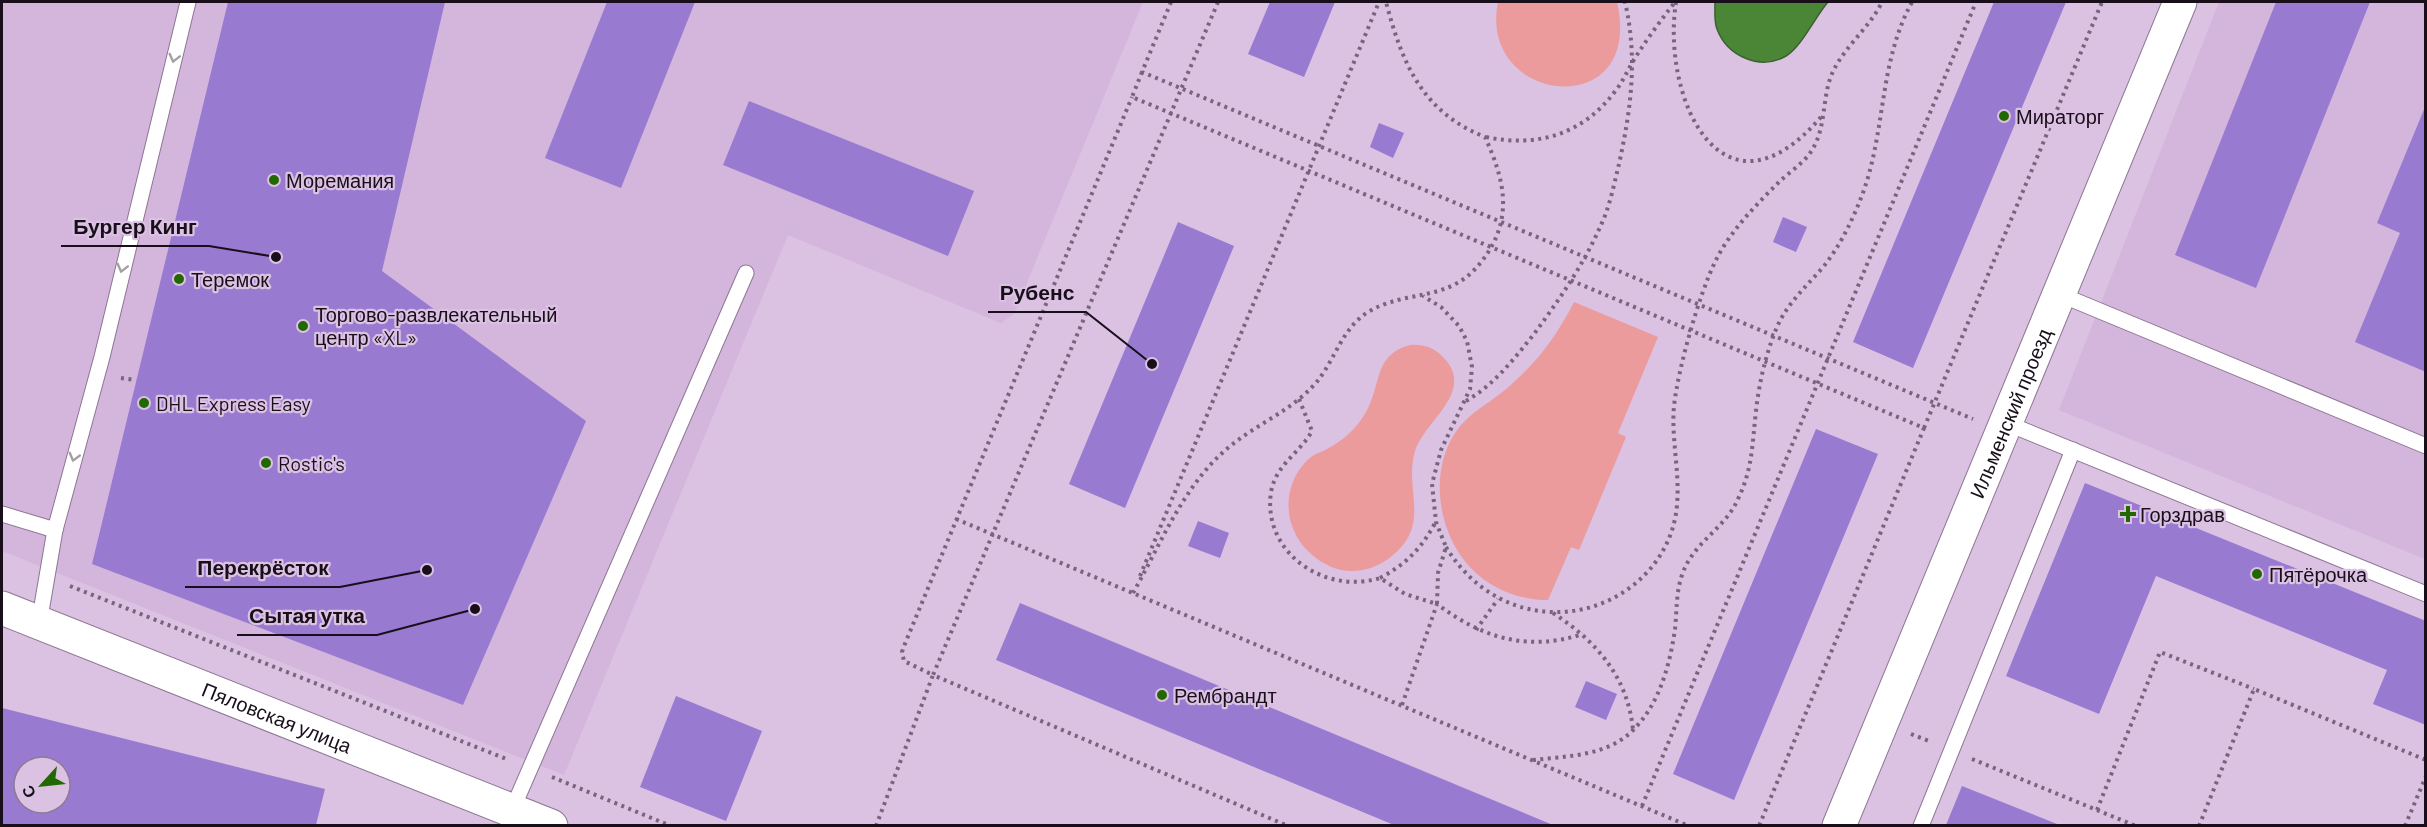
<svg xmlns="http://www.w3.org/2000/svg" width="2427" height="827" viewBox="0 0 2427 827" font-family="Barlow,sans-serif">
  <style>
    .built { fill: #d4b5dc }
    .green { fill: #eb9b9c }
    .water { fill: #4a8636; stroke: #3b622e; stroke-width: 1.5 }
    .building { fill: #987ad1; fill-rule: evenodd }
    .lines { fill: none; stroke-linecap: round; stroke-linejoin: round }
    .lane-casing { stroke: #8d7694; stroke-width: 17 }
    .secondary-casing { stroke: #8d7694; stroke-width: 35 }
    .path { stroke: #76657b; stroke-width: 4; stroke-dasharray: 3 4.5; stroke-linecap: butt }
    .lane { stroke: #fff; stroke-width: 15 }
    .secondary { stroke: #fff; stroke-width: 33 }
    .oneway { stroke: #a39fa4 }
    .poi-dot { fill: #226800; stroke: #dbc1e2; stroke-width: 2 }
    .labels { text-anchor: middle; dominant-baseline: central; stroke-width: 4.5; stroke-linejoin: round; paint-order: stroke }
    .poi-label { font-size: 20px; fill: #180f1b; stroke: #dbc1e2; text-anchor: start }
    .street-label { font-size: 20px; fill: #180f1b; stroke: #dbc1e2 }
    .leader { fill: none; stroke: #180f1b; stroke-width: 2 }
    .callout-dot { fill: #180f1b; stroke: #dbc1e2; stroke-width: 2 }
    .callout-label { font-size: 21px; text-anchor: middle; font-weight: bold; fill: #180f1b; stroke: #dbc1e2; stroke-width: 4.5; stroke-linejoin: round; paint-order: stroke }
  </style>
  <rect width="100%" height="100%" fill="#dbc1e2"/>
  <!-- built -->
  <g class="built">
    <polygon points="2,2 1143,2 1014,314 1001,323 788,235 564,775 2,551"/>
    <polygon points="2219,2 2425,2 2425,559 2059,410"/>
  </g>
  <!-- green -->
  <g class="green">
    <path d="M 1498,2 L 1617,2 C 1645,124 1477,105 1498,2 Z"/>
    <path d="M 1574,302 L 1658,337 L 1618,433 L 1626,437 L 1579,550 L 1571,547 L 1548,600 C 1513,600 1479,584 1459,553 C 1435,516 1431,461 1461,425 C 1476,408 1498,398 1514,382 C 1539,360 1559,332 1574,302 Z"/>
    <path d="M 1410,345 C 1424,344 1434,348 1443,357 C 1477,391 1424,421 1415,451 C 1403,492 1434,525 1388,559 C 1374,569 1357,573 1341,570 C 1323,566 1304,551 1296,535 C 1282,509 1288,476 1311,457 C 1316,453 1322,452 1327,449 C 1343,441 1357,428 1366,412 C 1382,384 1373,355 1410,345 Z"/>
  </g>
  <!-- water -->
  <path class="water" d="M 1715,2 L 1828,2 C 1815,17 1802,46 1786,56 C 1760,71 1727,56 1717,29 C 1714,21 1715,11 1715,2 Z"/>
  <!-- building -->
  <g class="building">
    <polygon points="228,2 445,2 382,271 586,421 463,705 92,564"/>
    <polygon points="607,2 695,2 621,188 545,158"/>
    <polygon points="1270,2 1335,2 1304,77 1248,54"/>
    <polygon points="1994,2 2066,2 1913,368 1853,342"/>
    <polygon points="2276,2 2370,2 2256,288 2175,255"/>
    <polygon points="749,101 974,191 948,256 723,165"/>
    <polygon points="2425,107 2426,107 2426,372 2355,342 2400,233 2377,223"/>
    <polygon points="1379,123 1404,133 1393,158 1370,147"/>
    <polygon points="1783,217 1807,227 1796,252 1773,242"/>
    <polygon points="1178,222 1234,246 1125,508 1069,484"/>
    <polygon points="1816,429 1878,454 1734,800 1673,774"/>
    <polygon points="2085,483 2426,621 2426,725 2373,704 2387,670 2156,576 2099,714 2006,676"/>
    <polygon points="1198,521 1229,533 1220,558 1188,546"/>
    <polygon points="1020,603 1363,746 1553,825 1394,825 996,660"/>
    <polygon points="1586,681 1617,694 1606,720 1575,707"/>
    <polygon points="676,696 762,731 726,821 640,787"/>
    <path d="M 2,708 L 325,789 L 316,825 L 2,825 ZM 24,767 L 60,767 L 60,803 L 24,803 Z"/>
    <polygon points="1962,786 2057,824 2057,825 1946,825"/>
  </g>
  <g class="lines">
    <defs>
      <g id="lane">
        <polyline points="2059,294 2426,446"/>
        <polyline points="2006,423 2426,594"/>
        <polyline points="2,514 55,530"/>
        <polyline points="39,623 55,530 102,357 188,2"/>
        <polyline points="512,810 746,273"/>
        <polyline points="1921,826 2073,450"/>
      </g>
      <g id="secondary">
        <path id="s1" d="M 2,608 L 551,826"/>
        <path id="s2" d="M 1839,826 L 2180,2"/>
      </g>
    </defs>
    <!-- lane casing -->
    <use href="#lane" class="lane-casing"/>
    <!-- secondary casing -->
    <use href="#secondary" class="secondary-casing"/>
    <!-- path -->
    <g class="path">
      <polyline points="1171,2 1142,72 1973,419"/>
      <polyline points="1218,2 933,675 1288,826"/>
      <path d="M 1676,2 C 1661,99 1723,231 1821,117"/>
      <polyline points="1142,72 1132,97 1924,428 1759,826"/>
      <path d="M 1486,137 C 1538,148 1584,134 1616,90 C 1624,80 1628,69 1635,58 C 1647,39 1661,20 1675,2"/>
      <polyline points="121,378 135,380"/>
      <path d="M 1299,399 L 1312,431 C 1300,453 1276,464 1271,492 C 1262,553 1325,595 1380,578 L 1405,594 L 1437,604 L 1438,573 L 1446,547 L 1436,522 L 1432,484 L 1441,450 L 1470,389 L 1472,367 L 1467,341 L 1459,326 L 1441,307 L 1423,296"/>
      <path d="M 1466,401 C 1494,385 1514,359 1534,334 C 1559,300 1584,264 1601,225 C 1610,206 1614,184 1619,164 C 1631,109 1638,58 1625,2"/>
      <polyline points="1924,428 2102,2"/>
      <polyline points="956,519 1689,826"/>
      <path d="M 1446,547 C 1469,585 1507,611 1553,612 C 1614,614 1672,568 1677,505 C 1680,472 1671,438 1674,406 C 1678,369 1699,295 1715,262 C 1730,231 1756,205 1780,181 C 1791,171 1805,162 1812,150 C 1826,128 1822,100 1831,76 C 1843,47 1869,29 1882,2"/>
      <polyline points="1140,576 1379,2"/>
      <path d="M 1380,578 C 1405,565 1422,548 1435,523"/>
      <polyline points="70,586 509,760"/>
      <path d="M 1133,593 C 1159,547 1181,492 1220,455 C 1249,427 1288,414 1315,384 C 1335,361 1341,329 1368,312 C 1408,288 1449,304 1482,261 C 1514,219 1505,181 1485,137 C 1422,112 1402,63 1386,2"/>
      <path d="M 1553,613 C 1596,641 1628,677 1633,730"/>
      <polyline points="1476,630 1498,599"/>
      <path d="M 1402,705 L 1437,604 C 1482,638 1528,652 1583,634"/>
      <polyline points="1911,734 1929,741"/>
      <polyline points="1972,759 2136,826"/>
      <path d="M 1533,760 C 1568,756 1610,756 1635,728 C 1660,702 1670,664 1675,629 C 1677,610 1676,592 1682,575 C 1693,542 1725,529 1738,499 C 1753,468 1752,444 1756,411 C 1759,383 1766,353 1777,327 C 1788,302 1807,286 1824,266 C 1839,247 1850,225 1859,203 C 1887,136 1877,66 1912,2"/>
      <polyline points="552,777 671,826"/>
      <polyline points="1642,806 1976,2"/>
      <polyline points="2097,810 2160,652 2254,689"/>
      <polyline points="876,826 933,675 904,661 902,652 904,646 1132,97"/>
      <polyline points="2199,826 2254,689 2426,760"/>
      <polyline points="2405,826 2426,776"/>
    </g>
    <!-- lane -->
    <use href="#lane" class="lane"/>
    <!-- secondary -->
    <use href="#secondary" class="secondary"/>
  </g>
  <!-- one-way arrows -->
  <defs><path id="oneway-chevron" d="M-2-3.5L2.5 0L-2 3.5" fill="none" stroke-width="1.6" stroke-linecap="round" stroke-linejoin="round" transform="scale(1.5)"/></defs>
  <g class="oneway">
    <use href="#oneway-chevron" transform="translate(174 58) rotate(104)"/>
    <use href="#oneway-chevron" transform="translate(122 268) rotate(104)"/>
    <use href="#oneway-chevron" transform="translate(74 457) rotate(105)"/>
  </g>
  <!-- markers -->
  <g class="poi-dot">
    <circle cx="2004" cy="116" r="6"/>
    <circle cx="274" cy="180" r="6"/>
    <circle cx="179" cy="279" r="6"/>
    <circle cx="303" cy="326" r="6"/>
    <circle cx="144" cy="403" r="6"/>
    <circle cx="266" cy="463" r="6"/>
    <path d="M2125 505h6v6h6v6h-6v6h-6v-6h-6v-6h6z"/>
    <circle cx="2257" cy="574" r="6"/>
    <circle cx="1162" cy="695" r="6"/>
  </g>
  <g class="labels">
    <!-- poi labels -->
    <g class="poi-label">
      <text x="2016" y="116">Мираторг</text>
      <text x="286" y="180">Моремания</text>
      <text x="191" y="279">Теремок</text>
      <text x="315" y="314">Торгово-развлекательный<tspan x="315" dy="23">центр «XL»</tspan></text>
      <text x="156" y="403">DHL Express Easy</text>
      <text x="278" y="463">Rostic's</text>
      <text x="2140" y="514">Горздрав</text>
      <text x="2269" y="574">Пятёрочка</text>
      <text x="1174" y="695">Рембрандт</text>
    </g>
    <!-- street labels -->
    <g class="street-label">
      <text stroke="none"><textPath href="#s2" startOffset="447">Ильменский проезд</textPath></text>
      <text stroke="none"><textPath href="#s1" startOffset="296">Пяловская улица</textPath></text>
    </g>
  </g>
  <!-- callouts -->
  <path class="leader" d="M276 257L209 246H61M1152 364L1086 312H988M427 570L340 587H185M475 609L377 635H237"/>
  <g class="callout-dot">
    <circle cx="276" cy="257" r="6"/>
    <circle cx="1152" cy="364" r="6"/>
    <circle cx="427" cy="570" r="6"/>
    <circle cx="475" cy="609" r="6"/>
  </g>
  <g class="callout-label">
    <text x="135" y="234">Бургер Кинг</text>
    <text x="1037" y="300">Рубенс</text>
    <text x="263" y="575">Перекрёсток</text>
    <text x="307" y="623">Сытая утка</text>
  </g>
  <!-- border -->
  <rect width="2427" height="827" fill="none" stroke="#180f1b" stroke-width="6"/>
  <!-- north arrow -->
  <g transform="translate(42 785) rotate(243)"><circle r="28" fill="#dbc1e2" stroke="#8d7a92" stroke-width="1.5"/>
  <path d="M0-4.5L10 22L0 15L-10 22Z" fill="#226800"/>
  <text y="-9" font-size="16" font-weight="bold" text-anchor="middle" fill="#180f1b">С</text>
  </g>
</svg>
